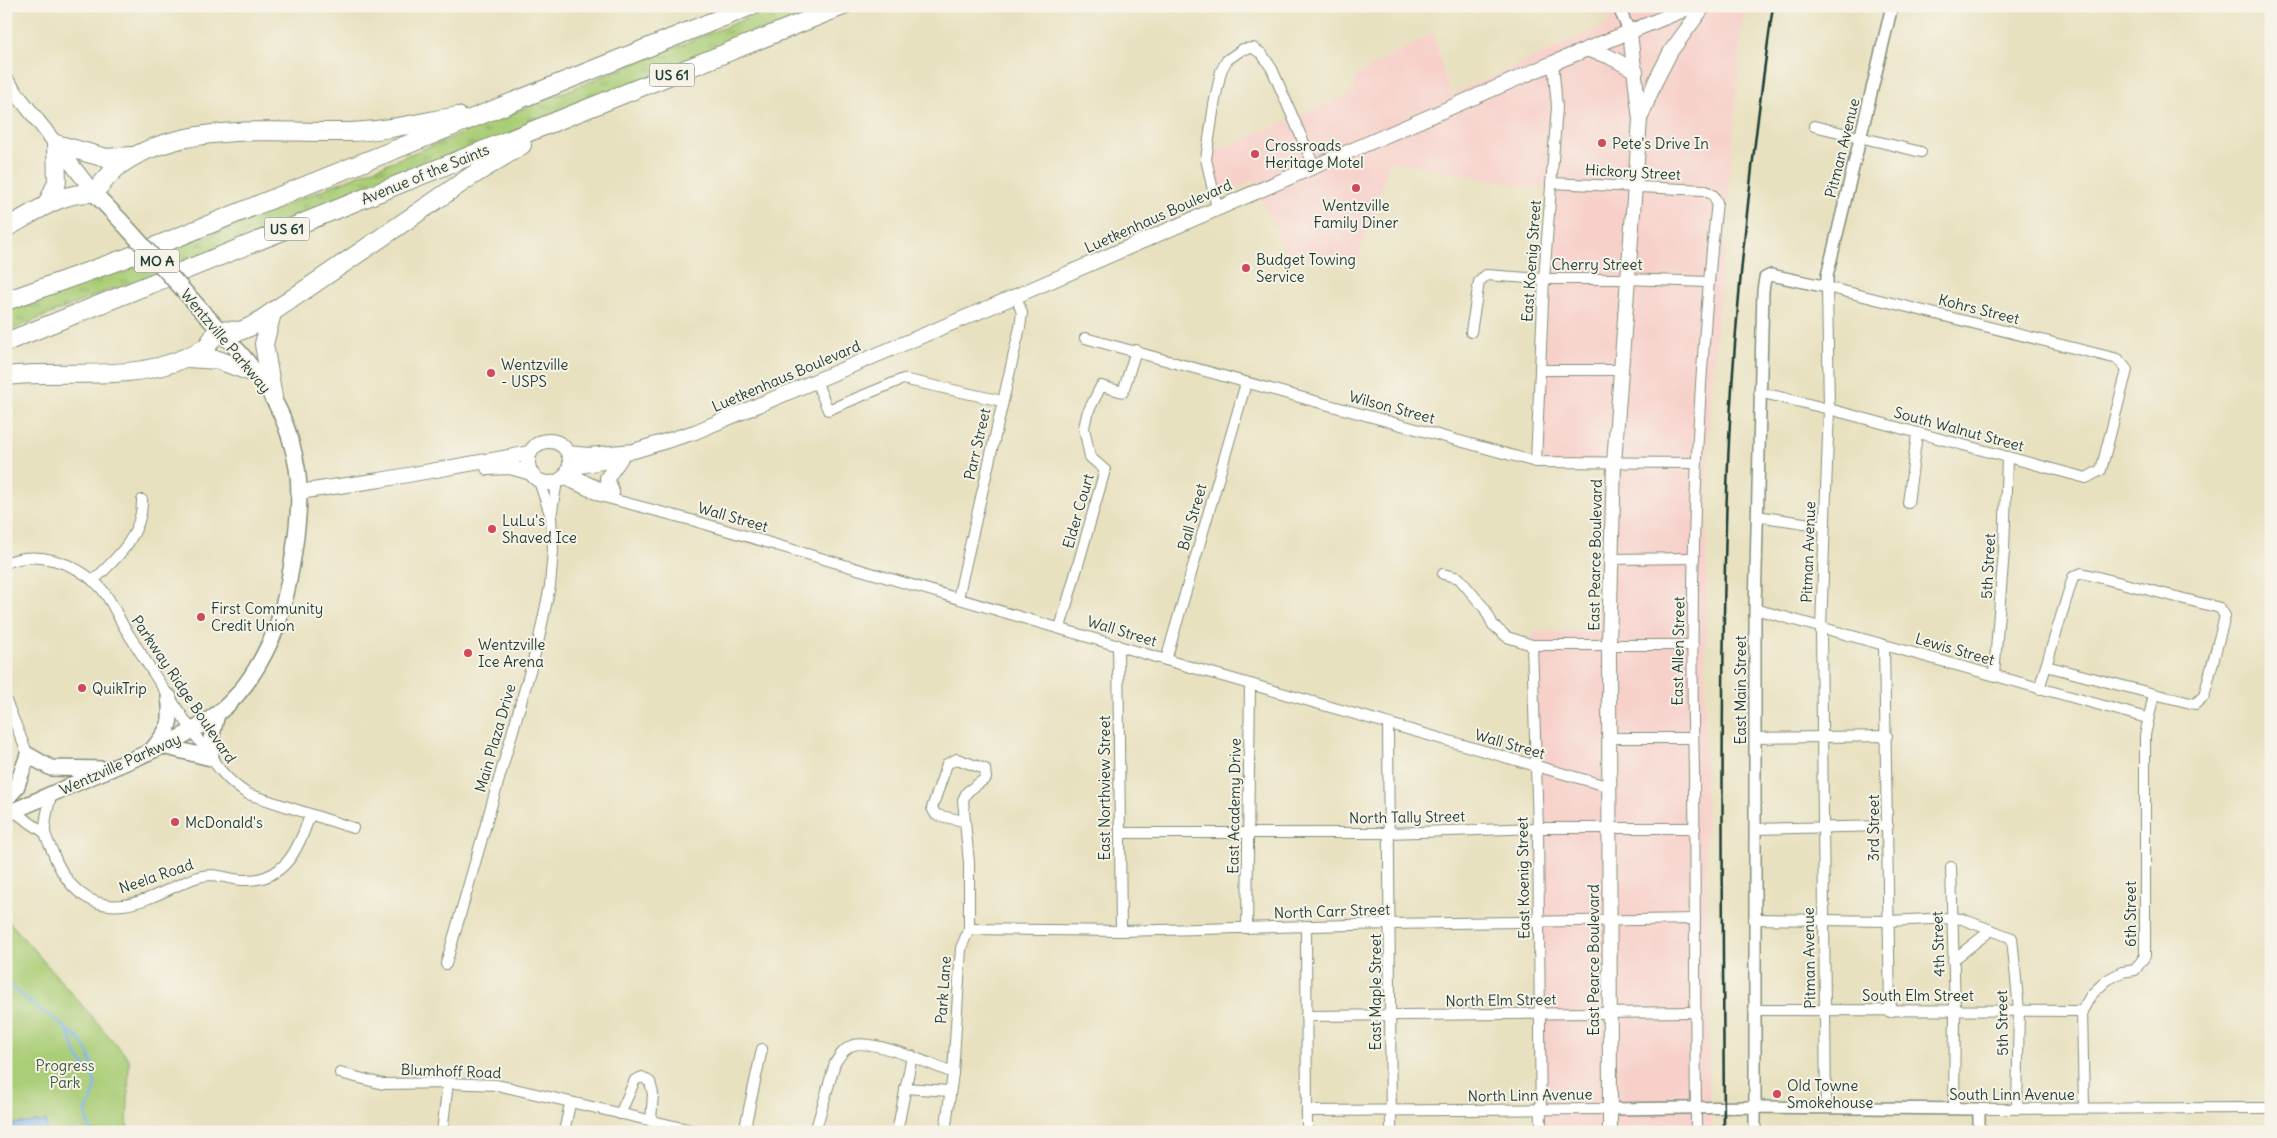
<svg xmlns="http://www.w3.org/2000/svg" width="2277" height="1138" viewBox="0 0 2277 1138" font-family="Delius,sans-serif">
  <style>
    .built { fill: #f7d0ca }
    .grass { fill: url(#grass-tufts); stroke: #648556 }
    .park { fill: #aacd77; stroke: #648556 }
    .water { fill: #7fb6ef; stroke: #4f7a92 }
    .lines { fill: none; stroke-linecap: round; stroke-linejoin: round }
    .stream { stroke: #7fb6ef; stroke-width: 2.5 }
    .minor-casing { stroke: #848f7a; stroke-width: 12 }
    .tertiary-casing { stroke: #848f7a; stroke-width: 14 }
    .secondary-casing { stroke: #848f7a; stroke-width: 16 }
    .primary-casing { stroke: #848f7a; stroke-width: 18 }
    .motorway-casing { stroke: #848f7a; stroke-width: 20 }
    .minor { stroke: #fff; stroke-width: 10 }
    .tertiary { stroke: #fff; stroke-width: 11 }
    .secondary { stroke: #fff; stroke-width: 14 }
    .primary { stroke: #fff; stroke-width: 15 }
    .motorway { stroke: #fff; stroke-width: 18 }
    .rail { stroke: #1f3d34; stroke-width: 2.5 }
    .primary-bridge-casing { stroke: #848f7a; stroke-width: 18; stroke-linecap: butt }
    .primary-bridge { stroke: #fff; stroke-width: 15 }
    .poi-dot { fill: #d1495b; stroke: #f7f3e8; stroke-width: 2 }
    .labels { text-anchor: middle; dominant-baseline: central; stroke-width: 4; stroke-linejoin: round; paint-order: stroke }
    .shield { fill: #f7f3e8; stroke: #60746a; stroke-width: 1 }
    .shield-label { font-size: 14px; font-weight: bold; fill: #1f3d34 }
    .poi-label { font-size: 15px; fill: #1f3d34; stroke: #f7f3e8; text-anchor: start }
    .street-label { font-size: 15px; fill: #1f3d34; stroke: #f7f3e8 }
    .park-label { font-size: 15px; fill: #3b5a41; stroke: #f7f3e8 }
  </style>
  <defs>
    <pattern id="grass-tufts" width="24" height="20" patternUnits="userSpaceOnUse" patternTransform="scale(1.25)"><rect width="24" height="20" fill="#aacd77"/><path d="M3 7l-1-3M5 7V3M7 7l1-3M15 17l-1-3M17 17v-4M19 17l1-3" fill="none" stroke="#8aa862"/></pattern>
  </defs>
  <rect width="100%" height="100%" fill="#f7f3e8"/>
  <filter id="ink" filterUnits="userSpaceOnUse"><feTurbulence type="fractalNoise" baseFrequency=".02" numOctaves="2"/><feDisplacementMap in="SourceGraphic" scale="10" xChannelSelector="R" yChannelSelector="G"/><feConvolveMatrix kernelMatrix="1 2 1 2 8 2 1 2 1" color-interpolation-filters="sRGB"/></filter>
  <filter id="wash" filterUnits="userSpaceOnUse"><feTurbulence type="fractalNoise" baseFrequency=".0096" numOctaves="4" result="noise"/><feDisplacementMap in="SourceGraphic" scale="20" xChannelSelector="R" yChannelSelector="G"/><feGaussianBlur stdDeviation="1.12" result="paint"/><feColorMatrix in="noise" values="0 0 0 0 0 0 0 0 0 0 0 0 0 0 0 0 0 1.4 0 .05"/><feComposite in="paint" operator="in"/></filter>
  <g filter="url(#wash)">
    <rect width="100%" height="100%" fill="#e8e1c0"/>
    <!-- built -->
    <polygon class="built" points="1606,6 1742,6 1743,15 1708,437 1705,720 1709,1082 1713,1132 1541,1132 1538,828 1532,632 1598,632 1602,469 1542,469 1549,250 1554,191 1390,161 1358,260 1288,255 1253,181 1220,196 1209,154 1352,93 1356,75 1433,33 1450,95 1609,24"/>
    <!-- grass -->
    <polygon class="grass" points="777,6 828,6 116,293 114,288 6,332 6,307 202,234 203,238"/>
    <!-- park -->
    <polygon class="park" points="6,918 129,1059 127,1132 6,1132"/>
    <!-- water -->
    <polygon class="water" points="46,1121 47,1132 14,1132 13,1124"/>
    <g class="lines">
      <!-- stream -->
      <g class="stream">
        <path d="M 6,983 C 19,991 28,1002 40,1010 C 50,1016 60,1021 67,1031 C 73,1039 73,1051 79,1059 C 85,1066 95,1075 95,1085 C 95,1107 77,1105 92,1132"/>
        <path d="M 65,1029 C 77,1034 88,1048 91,1061 C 92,1065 91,1069 92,1073"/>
      </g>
    </g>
  </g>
  <g filter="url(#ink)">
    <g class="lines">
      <defs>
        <g id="minor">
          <polyline points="1814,126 1921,152"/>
          <path d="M 1551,183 L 1704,190 L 1713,195 L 1717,202 C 1696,390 1689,582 1694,772 L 1696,1132"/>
          <polyline points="1217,208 1206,159 1214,105 1221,71 1227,60 1243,49 1253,48 1262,54 1272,69 1314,166"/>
          <polyline points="1471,332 1479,282 1486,275 1544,279 1627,279 1708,282"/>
          <polyline points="1085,338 1536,462 1697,463"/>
          <polyline points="1540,370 1620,370"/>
          <polyline points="816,381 828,410 903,379 1002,401"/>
          <polyline points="1759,392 1829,409 2086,478 2101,470 2127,370 2118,359 1827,287 1829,409 1821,628 1826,1107"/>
          <polyline points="1536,462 1544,279 1557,107 1553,63"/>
          <polyline points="568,470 586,481 614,493"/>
          <polyline points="561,478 600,496 695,521 1166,660 1610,787"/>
          <polyline points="1908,503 1917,434"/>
          <polyline points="1757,516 1824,526"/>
          <polyline points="551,517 557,481"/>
          <polyline points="1612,559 1694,558"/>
          <path d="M 6,563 C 37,550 74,562 98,585 C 110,596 117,616 126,630 C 147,664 168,696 191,729 C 208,753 222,779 248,794 L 353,828"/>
          <polyline points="1443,574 1459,578 1485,609 1493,625 1507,637 1532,645 1693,645"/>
          <path d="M 93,581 C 116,559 143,535 142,500"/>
          <polyline points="958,598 1020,327 1022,313 1016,296"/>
          <polyline points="1755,609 2147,718"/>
          <polyline points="1060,628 1105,470 1090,457 1084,428 1087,414 1101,386 1123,392 1136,350"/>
          <polyline points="1118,645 1121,931"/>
          <polyline points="1532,645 1538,828 1541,1132"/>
          <polyline points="1884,645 1890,1012"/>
          <polyline points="1166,660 1246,383"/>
          <polyline points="2046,666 2154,694"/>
          <polyline points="1994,675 2004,551 2007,458"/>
          <polyline points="2039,689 2073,577 2082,573 2220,608 2225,616 2204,696 2195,704 2154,694 2145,735 2145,956 2135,970 2122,972 2107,980 2091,995 2082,1011 2084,1108"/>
          <polyline points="6,701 28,755"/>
          <polyline points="1388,724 1391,1132"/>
          <polyline points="1610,738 1692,738"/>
          <polyline points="1755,738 1887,736"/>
          <path d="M 51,794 C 49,806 44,820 45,832 C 46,839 51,847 53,853 C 65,884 87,909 123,905 C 149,902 174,885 198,877 C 214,872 227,879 243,880 C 285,882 299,848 310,815"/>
          <polyline points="13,811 45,833"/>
          <polyline points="1755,829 1888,826"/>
          <polyline points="1120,833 1388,833 1538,828 1695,828"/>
          <polyline points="1951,867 1955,1010 1954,1109"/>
          <polyline points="1754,919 1888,921 1952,918 1962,919 2012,938 2019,1010 2017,1108"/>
          <polyline points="1306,926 1307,1132"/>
          <polyline points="1247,928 1250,684"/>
          <polyline points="969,929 1121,931 1390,924 1695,919"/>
          <polyline points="1953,960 1990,931"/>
          <polyline points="446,964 538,643 550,586 553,550 551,517 539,481"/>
          <polyline points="1754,1010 2082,1011"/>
          <polyline points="1306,1016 1696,1012"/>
          <polyline points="340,1073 383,1084 448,1083 497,1085 700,1132"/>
          <polyline points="905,1088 949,1091"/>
          <polyline points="1979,1109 2271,1108"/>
          <polyline points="1307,1111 1610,1109"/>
          <polyline points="620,1114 635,1080 642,1077 650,1082 653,1094 651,1121"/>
          <polyline points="442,1132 448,1083"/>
          <polyline points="564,1132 570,1104"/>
          <polyline points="744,1132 762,1049"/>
          <path d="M 815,1132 L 835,1063 C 840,1056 843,1050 851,1046 C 870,1037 933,1065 953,1073"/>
          <polyline points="897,1132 912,1056"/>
          <polyline points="945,1132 953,1073 961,948 969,929 969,863 963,800 967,792 986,778 985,769 957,759 947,764 932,808 936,815 964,821"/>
        </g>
        <g id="tertiary">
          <polyline points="1618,6 1630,33"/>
          <polyline points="1610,1109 1754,1107 1979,1109 1979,1132"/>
          <polyline points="1755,1132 1755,609 1763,291 1765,278 1771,275 1827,287 1827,276 1892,6"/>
        </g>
        <g id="secondary">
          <polyline points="1589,50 1608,56 1636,71"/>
          <polyline points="6,80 94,193"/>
          <polyline points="1641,117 1655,82 1671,51 1704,6"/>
          <circle cx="549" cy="462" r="21"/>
          <polyline points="568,453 588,455 634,451 695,432 1016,296 1553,63 1693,6"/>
          <polyline points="488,468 510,467 531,473"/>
          <polyline points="569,468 613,460"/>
          <polyline points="299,492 380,480 530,453"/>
          <polyline points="612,492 607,478 621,458"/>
          <polyline points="1610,1132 1609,643 1614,463 1640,120 1630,33"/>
        </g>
        <g id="primary">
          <polyline points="94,193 121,221"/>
          <polyline points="163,746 211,758 211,739 217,714"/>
          <path d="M 152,750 C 169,729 173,724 169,697"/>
          <polyline points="6,799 16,788 28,755 51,768 103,769"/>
          <path d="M 6,814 C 41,799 75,783 110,769 C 147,753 184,739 217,714 C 242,695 259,667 272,638 C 289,600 304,509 297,468 C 294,450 288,430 281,414 C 261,370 224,336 193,301"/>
        </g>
        <g id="motorway">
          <polyline points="47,205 57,182 56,144 106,158 132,156"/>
          <path d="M 6,228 C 34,213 62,191 94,193 C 102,183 110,173 120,165 C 183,121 277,133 349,132 C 386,131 422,122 458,116"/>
          <polyline points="6,301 126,258 751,6"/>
          <polyline points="272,313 264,344 273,397"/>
          <polyline points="6,342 843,6"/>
          <polyline points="187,358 218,360 257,374"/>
          <path d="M 6,376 C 66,369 131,383 187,357 C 194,354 202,351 207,346 C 211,341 215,335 218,330 L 240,331 L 252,326 L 470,177 L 522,145"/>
        </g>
      </defs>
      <!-- minor casing -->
      <use href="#minor" class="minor-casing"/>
      <!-- tertiary casing -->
      <use href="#tertiary" class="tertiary-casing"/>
      <!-- secondary casing -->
      <use href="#secondary" class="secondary-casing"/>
      <!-- primary casing -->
      <use href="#primary" class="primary-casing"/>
      <!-- motorway casing -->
      <use href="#motorway" class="motorway-casing"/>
      <!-- minor -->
      <use href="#minor" class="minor"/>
      <!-- tertiary -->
      <use href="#tertiary" class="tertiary"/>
      <!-- secondary -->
      <use href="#secondary" class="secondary"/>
      <!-- primary -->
      <use href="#primary" class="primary"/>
      <!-- motorway -->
      <use href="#motorway" class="motorway"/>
      <!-- rail -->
      <path class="rail" d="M 1724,1132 C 1723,918 1720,704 1727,491 C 1732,329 1750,167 1773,6"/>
      <defs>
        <polyline id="primary-bridge" points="121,221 193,301"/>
      </defs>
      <!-- primary-bridge casing -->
      <use href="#primary-bridge" class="primary-bridge-casing"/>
      <!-- primary-bridge -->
      <use href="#primary-bridge" class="primary-bridge"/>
    </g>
  </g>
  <!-- markers -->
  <g class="poi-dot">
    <circle cx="1602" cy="143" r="5"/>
    <circle cx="1255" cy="154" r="5"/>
    <circle cx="1356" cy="188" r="5"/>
    <circle cx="1246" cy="268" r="5"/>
    <circle cx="491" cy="373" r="5"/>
    <circle cx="492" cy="529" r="5"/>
    <circle cx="201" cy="617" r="5"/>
    <circle cx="468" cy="653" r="5"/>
    <circle cx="82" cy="688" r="5"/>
    <circle cx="175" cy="822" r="5"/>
    <circle cx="1777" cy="1094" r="5"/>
  </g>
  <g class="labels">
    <!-- shield labels -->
    <g class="shield">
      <rect x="649.5" y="63.5" width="45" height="23" rx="4"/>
      <rect x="264.5" y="217.5" width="45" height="23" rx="4"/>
      <rect x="134.5" y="249.5" width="45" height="23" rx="4"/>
    </g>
    <g class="shield-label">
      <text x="672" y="75">US 61</text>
      <text x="287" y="229">US 61</text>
      <text x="157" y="261">MO A</text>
    </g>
    <!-- poi labels -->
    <g class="poi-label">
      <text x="1612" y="143">Pete's Drive In</text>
      <text x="1265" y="145">Crossroads<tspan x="1265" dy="17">Heritage Motel</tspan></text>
      <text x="1356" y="205" text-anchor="middle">Wentzville<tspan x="1356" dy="17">Family Diner</tspan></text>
      <text x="1256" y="259">Budget Towing<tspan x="1256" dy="17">Service</tspan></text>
      <text x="501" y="364">Wentzville<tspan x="501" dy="17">- USPS</tspan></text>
      <text x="502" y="520">LuLu's<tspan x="502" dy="17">Shaved Ice</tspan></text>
      <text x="211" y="608">First Community<tspan x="211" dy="17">Credit Union</tspan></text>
      <text x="478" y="644">Wentzville<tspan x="478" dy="17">Ice Arena</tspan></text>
      <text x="92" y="688">QuikTrip</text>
      <text x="185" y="822">McDonald's</text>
      <text x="1787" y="1085">Old Towne<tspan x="1787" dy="17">Smokehouse</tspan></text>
    </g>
    <!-- street labels -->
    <g class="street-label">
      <text transform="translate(1842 148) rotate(-76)">Pitman Avenue</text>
      <text transform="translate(1633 172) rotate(3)">Hickory Street</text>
      <text transform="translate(425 174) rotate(-22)">Avenue of the Saints</text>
      <text transform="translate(1158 216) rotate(-24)">Luetkenhaus Boulevard</text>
      <text transform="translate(1531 261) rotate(-86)">East Koenig Street</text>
      <text x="1597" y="264">Cherry Street</text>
      <text transform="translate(1979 309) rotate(14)">Kohrs Street</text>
      <text transform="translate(226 341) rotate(50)">Wentzville Parkway</text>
      <text transform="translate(786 376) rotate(-23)">Luetkenhaus Boulevard</text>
      <text transform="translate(1392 407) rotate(15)">Wilson Street</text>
      <text transform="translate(1959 429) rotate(15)">South Walnut Street</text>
      <text transform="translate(977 444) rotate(-77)">Parr Street</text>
      <text transform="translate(1078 511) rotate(-74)">Elder Court</text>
      <text transform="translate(733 517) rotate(16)">Wall Street</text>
      <text transform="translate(1192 517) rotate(-74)">Ball Street</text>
      <text transform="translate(1808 552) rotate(-88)">Pitman Avenue</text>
      <text transform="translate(1595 555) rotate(-89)">East Pearce Boulevard</text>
      <text transform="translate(1988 566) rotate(-87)">5th Street</text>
      <text transform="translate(1122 631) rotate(17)">Wall Street</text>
      <text transform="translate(1955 649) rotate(16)">Lewis Street</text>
      <text transform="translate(1678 651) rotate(-89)">East Allen Street</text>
      <text transform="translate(184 689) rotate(56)">Parkway Ridge Boulevard</text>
      <text transform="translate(1740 690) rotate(-90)">East Main Street</text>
      <text transform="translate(495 738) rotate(-74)">Main Plaza Drive</text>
      <text transform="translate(1510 744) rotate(16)">Wall Street</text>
      <text transform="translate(120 764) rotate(-24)">Wentzville Parkway</text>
      <text transform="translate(1104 788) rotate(-90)">East Northview Street</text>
      <text transform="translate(1234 806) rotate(-89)">East Academy Drive</text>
      <text transform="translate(1407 817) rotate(-1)">North Tally Street</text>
      <text transform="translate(1873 828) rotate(-90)">3rd Street</text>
      <text transform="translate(156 876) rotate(-19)">Neela Road</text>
      <text transform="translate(1523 878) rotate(-91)">East Koenig Street</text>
      <text transform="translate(1332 911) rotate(-2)">North Carr Street</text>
      <text transform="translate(2130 914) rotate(-90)">6th Street</text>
      <text transform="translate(1938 944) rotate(-92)">4th Street</text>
      <text transform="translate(1809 958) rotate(-91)">Pitman Avenue</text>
      <text transform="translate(1593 960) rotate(-90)">East Pearce Boulevard</text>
      <text transform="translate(943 990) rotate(-86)">Park Lane</text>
      <text transform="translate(1375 992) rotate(-90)">East Maple Street</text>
      <text x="1918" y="995">South Elm Street</text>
      <text transform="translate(1501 1000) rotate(-1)">North Elm Street</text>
      <text transform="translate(2002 1023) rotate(-91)">5th Street</text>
      <text transform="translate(451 1071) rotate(2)">Blumhoff Road</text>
      <text x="2012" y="1094">South Linn Avenue</text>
      <text transform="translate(1530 1095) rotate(-1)">North Linn Avenue</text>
    </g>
    <!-- park labels -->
    <g class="park-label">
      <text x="65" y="1065">Progress<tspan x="65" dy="17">Park</tspan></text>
    </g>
  </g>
  <!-- margin -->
  <rect width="2277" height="1138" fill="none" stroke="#f7f3e8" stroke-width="25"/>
</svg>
